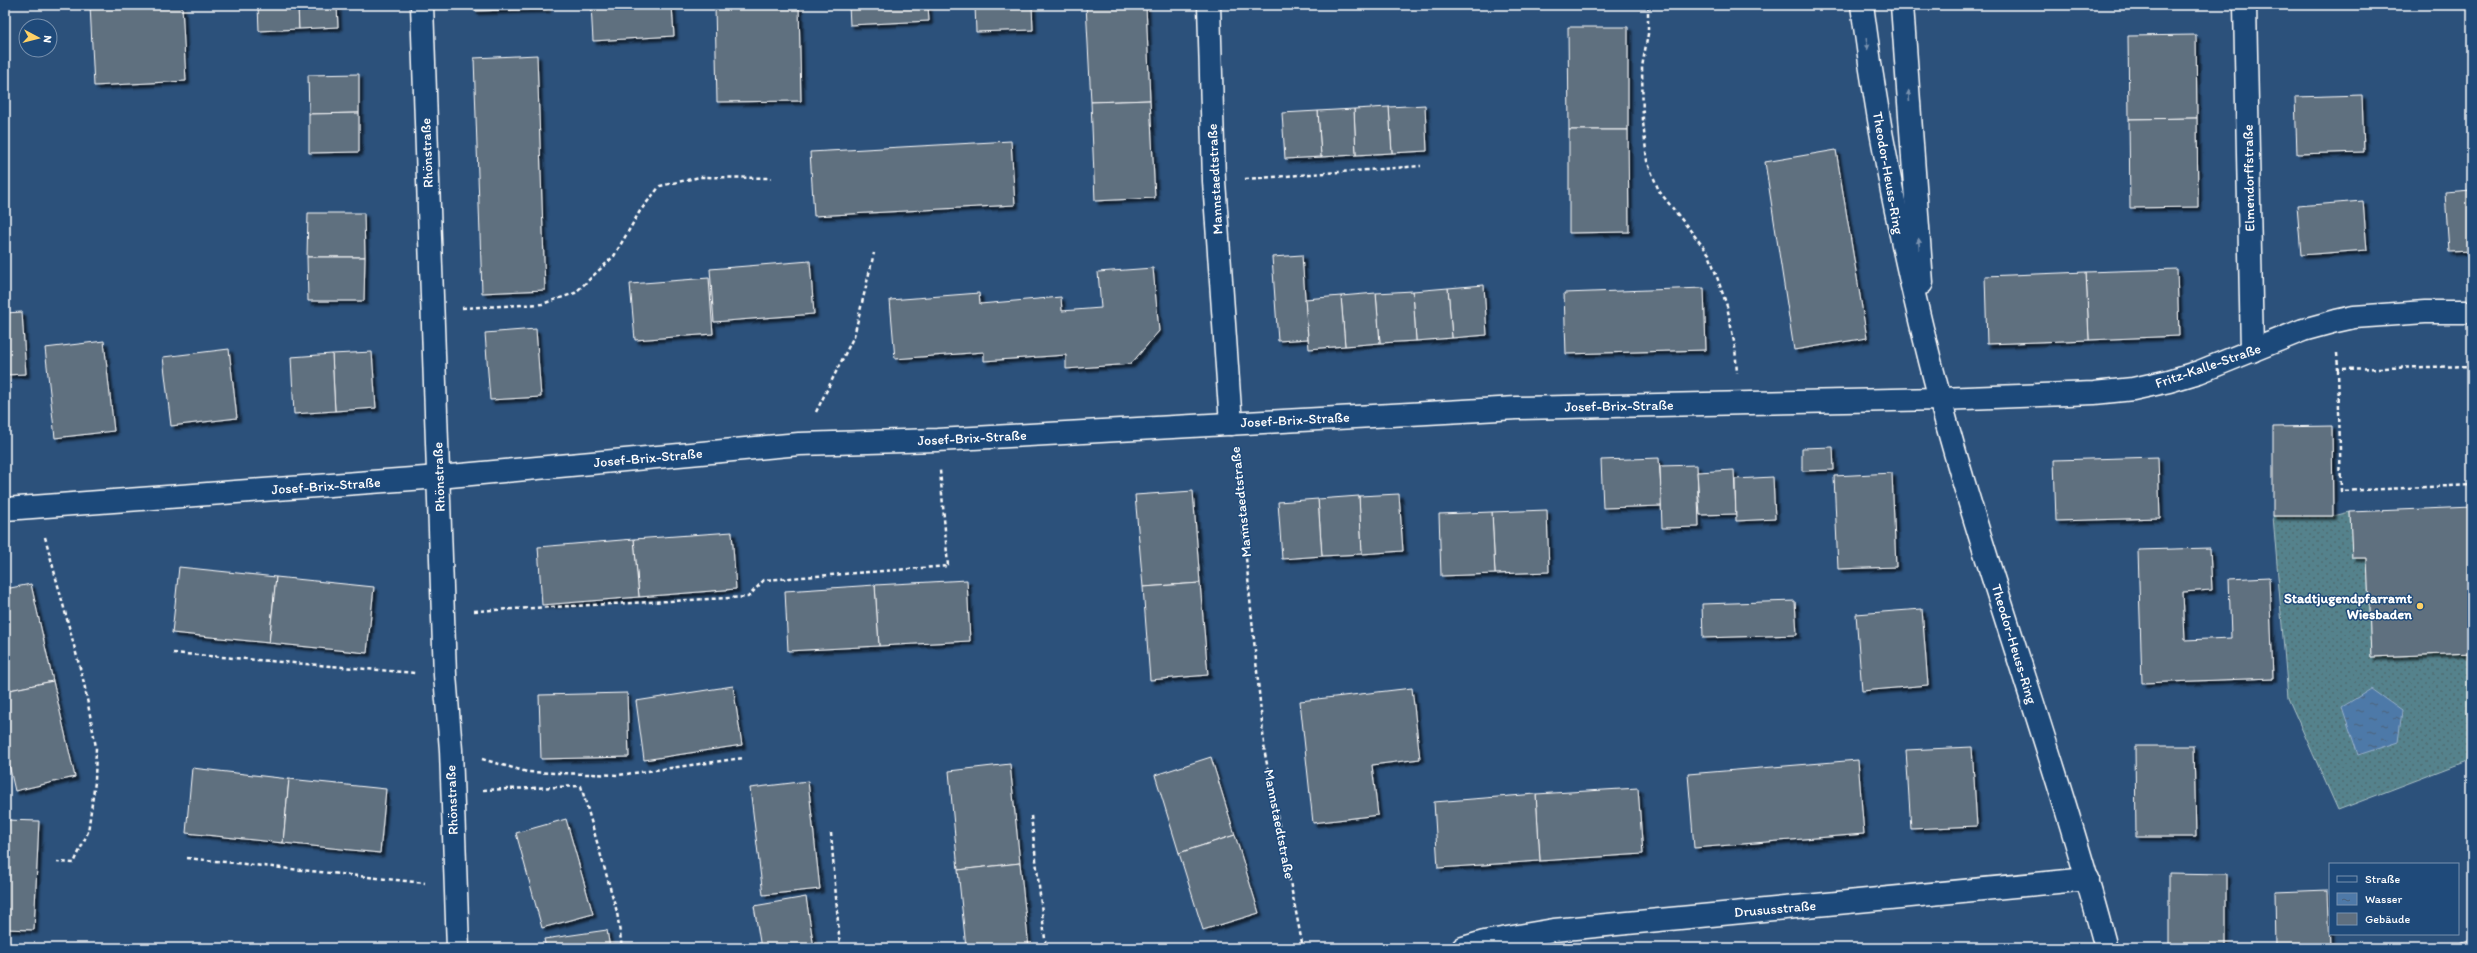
<svg xmlns="http://www.w3.org/2000/svg" width="2477" height="953" viewBox="0 0 2477 953" font-family="Itim,sans-serif">
  <style>
    .grass { fill: url(#grass-dots); stroke: #aac0c6 }
    .water { fill: url(#water-ripples); stroke: #95afcb }
    .building { fill: #5f6f7f; stroke: #fff; filter: url(#shadow) }
    .lines { fill: none; stroke-linecap: round; stroke-linejoin: round }
    .street-casing { stroke: #fff; stroke-width: 25 }
    .primary-casing { stroke: #fff; stroke-width: 25 }
    .path { stroke: #fff; stroke-width: 2.5; stroke-dasharray: 4 3; stroke-linecap: butt }
    .street { stroke: #1f4a7a; stroke-width: 22 }
    .primary { stroke: #1f4a7a; stroke-width: 22 }
    .oneway { fill: #7992af }
    .poi-dot { fill: #ffd166; stroke: #1f4a7a; stroke-width: 1.5 }
    .labels { text-anchor: middle; dominant-baseline: central; stroke-width: 3; stroke-linejoin: round; paint-order: stroke }
    .street-label { font-size: 14px; fill: #fff; stroke: #1f4a7a }
    .poi-label { font-size: 14px; font-weight: bold; fill: #fff; stroke: #1f4a7a; text-anchor: end }
  </style>
  <defs>
    <pattern id="grass-dots" width="8" height="8" patternUnits="userSpaceOnUse"><rect width="8" height="8" fill="#54828c"/><path d="M2 2h.1M6 6h.1" fill="none" stroke="#506a6f" stroke-width="1.8" stroke-linecap="round"/></pattern>
    <pattern id="water-ripples" width="26" height="14" patternUnits="userSpaceOnUse"><rect width="26" height="14" fill="#4e79a8"/><path d="M2 4q2-2 4 0t4 0M15 11q2-2 4 0t4 0" fill="none" stroke="#4d627a"/></pattern>
    <filter id="shadow"><feDropShadow dx="3.5" dy="3.5" stdDeviation="1" flood-color="#0009"/></filter>
  </defs>
  <rect width="100%" height="100%" fill="#2c517b"/>
  <filter id="ink" filterUnits="userSpaceOnUse"><feTurbulence type="fractalNoise" baseFrequency=".025" numOctaves="2"/><feDisplacementMap in="SourceGraphic" scale="8" xChannelSelector="R" yChannelSelector="G"/><feConvolveMatrix kernelMatrix="1 2 1 2 8 2 1 2 1" color-interpolation-filters="sRGB"/></filter>
  <g filter="url(#ink)">
    <!-- grass -->
    <polygon class="grass" points="2350,512 2352,558 2367,558 2371,657 2472,653 2472,759 2338,810 2288,698 2273,516 2333,516"/>
    <!-- water -->
    <polygon class="water" points="2371,689 2402,711 2398,742 2358,755 2342,707"/>
    <!-- building -->
    <g class="building">
      <polygon points="90,5 182,5 186,81 94,86"/>
      <polygon points="258,5 298,5 299,29 259,31"/>
      <polygon points="298,5 337,5 338,27 299,29"/>
      <polygon points="474,5 547,5 547,9 474,11"/>
      <polygon points="591,5 672,5 674,36 593,41"/>
      <polygon points="715,5 799,5 801,101 717,102"/>
      <polygon points="849,5 928,5 929,21 850,25"/>
      <polygon points="975,5 1032,5 1033,30 976,32"/>
      <polygon points="1086,5 1146,5 1150,100 1091,102"/>
      <polygon points="1568,27 1628,27 1628,130 1569,130"/>
      <polygon points="2196,35 2197,118 2129,119 2128,36"/>
      <polygon points="537,55 545,290 482,293 474,58"/>
      <polygon points="359,74 359,113 309,114 308,75"/>
      <polygon points="2362,95 2364,152 2297,154 2295,97"/>
      <polygon points="1150,100 1155,198 1095,201 1091,102"/>
      <polygon points="1425,105 1427,151 1392,153 1389,107"/>
      <polygon points="1389,107 1392,153 1356,155 1354,109"/>
      <polygon points="1354,109 1356,155 1321,157 1318,111"/>
      <polygon points="1318,111 1321,157 1285,159 1282,113"/>
      <polygon points="359,113 359,152 309,153 309,114"/>
      <polygon points="2197,118 2198,207 2130,208 2129,119"/>
      <polygon points="1569,130 1628,130 1629,232 1569,233"/>
      <polygon points="1011,141 1015,205 814,216 810,152"/>
      <polygon points="1836,150 1867,338 1794,350 1765,162"/>
      <polygon points="2472,191 2472,251 2449,252 2445,193"/>
      <polygon points="2363,201 2367,250 2301,255 2297,206"/>
      <polygon points="308,213 364,213 365,257 307,257"/>
      <polygon points="1302,255 1308,339 1278,341 1272,257"/>
      <polygon points="307,257 365,257 364,301 308,301"/>
      <polygon points="810,261 814,314 714,322 710,269"/>
      <polygon points="1153,268 1159,331 1131,364 1066,369 1066,355 984,361 984,352 895,359 890,300 979,293 980,304 1061,297 1062,311 1101,308 1098,272"/>
      <polygon points="2177,269 2179,336 2089,340 2086,272"/>
      <polygon points="2086,272 2089,340 1987,344 1985,276"/>
      <polygon points="709,278 713,334 635,340 630,284"/>
      <polygon points="1484,285 1487,335 1452,338 1448,288"/>
      <polygon points="1448,288 1452,338 1416,341 1413,291"/>
      <polygon points="1704,288 1706,350 1566,354 1564,293"/>
      <polygon points="1413,291 1416,341 1380,343 1376,293"/>
      <polygon points="1376,293 1380,343 1345,346 1341,296"/>
      <polygon points="1341,296 1345,346 1309,349 1305,299"/>
      <polygon points="22,312 26,374 5,375 5,313"/>
      <polygon points="536,329 541,397 490,400 485,333"/>
      <polygon points="104,341 114,431 55,438 45,348"/>
      <polygon points="229,349 237,418 171,426 163,357"/>
      <polygon points="372,352 376,408 335,411 332,354"/>
      <polygon points="332,354 335,411 294,414 291,357"/>
      <polygon points="2332,426 2333,516 2273,516 2273,427"/>
      <polygon points="1833,447 1834,470 1802,471 1802,448"/>
      <polygon points="2158,457 2160,518 2056,521 2054,460"/>
      <polygon points="1659,458 1662,506 1603,508 1601,460"/>
      <polygon points="1697,465 1699,527 1662,528 1660,466"/>
      <polygon points="1734,470 1736,514 1700,515 1697,472"/>
      <polygon points="1892,473 1896,567 1838,569 1834,476"/>
      <polygon points="1773,477 1775,519 1736,521 1735,479"/>
      <polygon points="1193,491 1200,583 1143,587 1135,495"/>
      <polygon points="1399,494 1403,551 1362,554 1359,496"/>
      <polygon points="1359,496 1362,554 1322,556 1318,499"/>
      <polygon points="1318,499 1322,556 1282,559 1278,502"/>
      <polygon points="2472,507 2472,653 2371,657 2367,558 2352,558 2350,512"/>
      <polygon points="1547,510 1549,572 1495,574 1492,512"/>
      <polygon points="1492,512 1495,574 1441,576 1439,514"/>
      <polygon points="732,532 736,589 639,597 634,539"/>
      <polygon points="634,539 639,597 542,605 538,547"/>
      <polygon points="2210,548 2212,590 2183,592 2185,640 2231,638 2229,579 2269,577 2273,678 2142,683 2138,550"/>
      <polygon points="179,567 276,577 269,643 172,633"/>
      <polygon points="276,577 374,587 367,653 269,643"/>
      <polygon points="967,580 970,641 879,646 875,585"/>
      <polygon points="1200,583 1208,675 1150,680 1143,587"/>
      <polygon points="31,584 53,681 5,691 5,589"/>
      <polygon points="875,585 879,646 788,651 785,591"/>
      <polygon points="1795,601 1797,635 1703,638 1702,604"/>
      <polygon points="1922,609 1928,685 1862,691 1856,614"/>
      <polygon points="53,681 75,777 15,791 5,747 5,691"/>
      <polygon points="733,686 742,745 644,760 636,701"/>
      <polygon points="1412,688 1420,759 1372,765 1378,815 1313,823 1300,701"/>
      <polygon points="627,693 629,757 541,759 539,695"/>
      <polygon points="2135,746 2194,746 2196,837 2136,837"/>
      <polygon points="1972,747 1977,826 1911,829 1906,750"/>
      <polygon points="1211,757 1235,835 1179,853 1155,775"/>
      <polygon points="1858,760 1864,834 1694,848 1688,774"/>
      <polygon points="1010,764 1020,863 958,870 949,771"/>
      <polygon points="192,768 289,779 283,843 186,833"/>
      <polygon points="289,779 386,789 380,853 283,843"/>
      <polygon points="808,781 820,889 763,895 750,788"/>
      <polygon points="1638,788 1643,854 1540,861 1536,794"/>
      <polygon points="1536,794 1540,861 1438,868 1434,802"/>
      <polygon points="566,819 593,914 542,928 516,833"/>
      <polygon points="5,820 39,821 34,930 5,929"/>
      <polygon points="1235,835 1259,913 1203,930 1179,853"/>
      <polygon points="1020,863 1029,948 966,948 958,870"/>
      <polygon points="2169,873 2226,874 2226,948 2169,948"/>
      <polygon points="2328,890 2330,948 2276,948 2275,892"/>
      <polygon points="806,897 814,948 761,948 754,906"/>
      <polygon points="607,930 610,948 546,948 544,939"/>
      <polygon points="2472,939 2472,948 2449,948"/>
    </g>
    <g class="lines">
      <defs>
        <g id="street">
          <polyline points="422,5 445,675 451,750 458,948"/>
          <polyline points="1209,5 1214,181 1231,424"/>
          <polyline points="2245,5 2252,351"/>
          <polyline points="5,509 439,477 799,444 937,440 1517,408 1940,399 2094,393 2133,389 2169,381 2199,372 2303,330 2336,321 2354,317 2425,312 2472,312"/>
          <polyline points="1463,948 1484,942 1554,930 2088,879"/>
        </g>
        <g id="primary">
          <path d="M 1862,5 C 1879,139 1905,268 1940,399 C 1990,584 2057,763 2106,948"/>
          <polyline points="1902,5 1922,283"/>
        </g>
      </defs>
      <!-- street casing -->
      <use href="#street" class="street-casing"/>
      <!-- primary casing -->
      <use href="#primary" class="primary-casing"/>
      <!-- path -->
      <g class="path">
        <polyline points="1648,5 1648,34 1642,67 1643,122 1647,161 1659,191 1709,254 1727,306 1735,347 1737,373"/>
        <polyline points="1245,179 1421,166"/>
        <polyline points="462,308 542,304 575,293 614,256 640,211 660,186 700,177 771,178"/>
        <polyline points="2337,353 2338,369 2472,366"/>
        <polyline points="2338,369 2341,491 2472,485"/>
        <polyline points="816,412 854,336 874,253"/>
        <polyline points="1236,454 1265,754 1303,948"/>
        <polyline points="45,537 84,683 96,747 95,782 88,832 74,863 57,862"/>
        <polyline points="474,611 748,597 764,580 948,566 940,470"/>
        <polyline points="173,653 415,673"/>
        <polyline points="482,759 527,772 619,775 743,758"/>
        <polyline points="483,790 581,786 617,912 622,948"/>
        <polyline points="1031,816 1046,948"/>
        <polyline points="831,833 840,948"/>
        <polyline points="187,858 425,883"/>
      </g>
      <!-- street -->
      <use href="#street" class="street"/>
      <!-- primary -->
      <use href="#primary" class="primary"/>
    </g>
    <!-- one-way arrows -->
    <defs><path id="oneway-solid" d="M-6-.8H1V-3.2L6.5 0L1 3.2V.8H-6Z"/></defs>
    <g class="oneway">
      <use href="#oneway-solid" transform="translate(1867 44) rotate(83)"/>
      <use href="#oneway-solid" transform="translate(1909 96) rotate(-94)"/>
      <use href="#oneway-solid" transform="translate(1919 244) rotate(-94)"/>
    </g>
  </g>
  <!-- markers -->
  <circle class="poi-dot" cx="2420" cy="606" r="4"/>
  <g class="labels">
    <!-- street labels -->
    <g class="street-label">
      <text transform="translate(427 153) rotate(-92)">Rhönstraße</text>
      <text transform="translate(1888 173) rotate(80)">Theodor-Heuss-Ring</text>
      <text transform="translate(2249 178) rotate(-91)">Elmendorffstraße</text>
      <text transform="translate(1215 179) rotate(-93)">Mannstaedtstraße</text>
      <text transform="translate(2208 366) rotate(-19)">Fritz-Kalle-Straße</text>
      <text transform="translate(1619 406) rotate(-1)">Josef-Brix-Straße</text>
      <text transform="translate(1295 420) rotate(-3)">Josef-Brix-Straße</text>
      <text transform="translate(972 438) rotate(-3)">Josef-Brix-Straße</text>
      <text transform="translate(648 458) rotate(-5)">Josef-Brix-Straße</text>
      <text transform="translate(439 477) rotate(-92)">Rhönstraße</text>
      <text transform="translate(326 486) rotate(-4)">Josef-Brix-Straße</text>
      <text transform="translate(1241 502) rotate(-96)">Mannstaedtstraße</text>
      <text transform="translate(2014 644) rotate(73)">Theodor-Heuss-Ring</text>
      <text transform="translate(452 800) rotate(-92)">Rhönstraße</text>
      <text transform="translate(1279 824) rotate(79)">Mannstaedtstraße</text>
      <text transform="translate(1775 909) rotate(-5)">Drususstraße</text>
    </g>
    <!-- poi labels -->
    <g class="poi-label">
      <text x="2412" y="598">Stadtjugendpfarramt<tspan x="2412" dy="16">Wiesbaden</tspan></text>
    </g>
  </g>
  <!-- margin -->
  <rect width="2477" height="953" fill="none" stroke="#1f4a7a" stroke-width="20"/>
  <rect x="10" y="10" width="2457" height="933" fill="none" stroke="#fff" stroke-width="1.5" filter="url(#ink)"/>
  <!-- legend -->
  <rect x="2329" y="863" width="130" height="72" fill="#1f4a7a" stroke="#7992af"/>
  <rect x="2337" y="876" width="20" height="6" fill="#1f4a7a" stroke="#7992af"/>
  <text x="2365" y="883" font-size="12" fill="#ffffff">Straße</text>
  <rect x="2337" y="893" width="20" height="12" fill="url(#water-ripples)" stroke="#7992af"/>
  <text x="2365" y="903" font-size="12" fill="#ffffff">Wasser</text>
  <rect x="2337" y="913" width="20" height="12" fill="#5f6f7f" stroke="#7992af"/>
  <text x="2365" y="923" font-size="12" fill="#ffffff">Gebäude</text>
  <!-- north arrow -->
  <g transform="translate(38 38) rotate(97)"><circle r="19" fill="#1f4a7a" stroke="#7992af"/>
  <path d="M0-3L7 15L0 10L-7 15Z" fill="#ffd166"/>
  <text y="-6" font-size="11" font-weight="bold" text-anchor="middle" fill="#ffffff">N</text>
  </g>
</svg>
